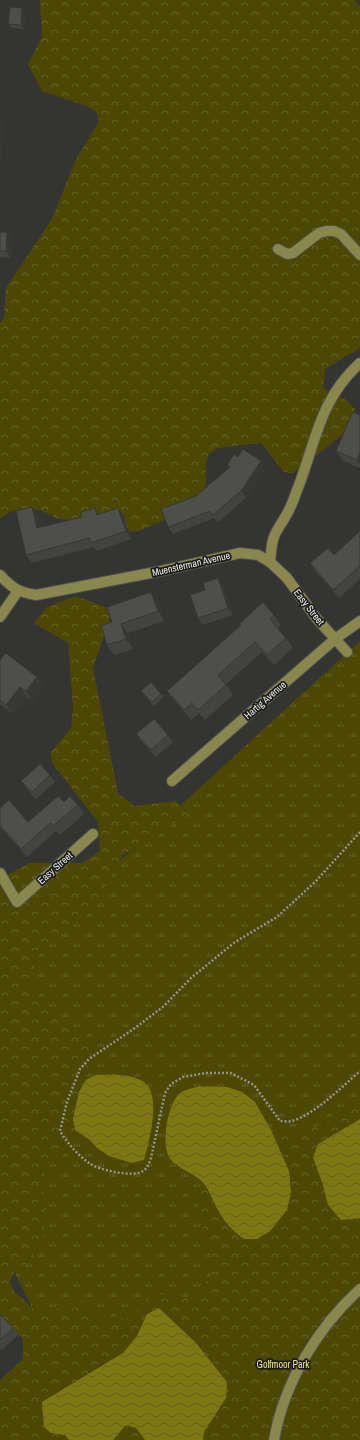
<svg xmlns="http://www.w3.org/2000/svg" width="360" height="1440" viewBox="0 0 360 1440" font-family="'Archivo Narrow',sans-serif">
  <style>
    .grass { fill: url(#grass-tufts) }
    .forest { fill: url(#forest-crowns) }
    .water { fill: url(#water-waves) }
    .lines { fill: none; stroke-linecap: round; stroke-linejoin: round }
    .minor-casing { stroke: #51514f; stroke-width: 12 }
    .path { stroke: #929290; stroke-width: 2.5; stroke-dasharray: 2 2; stroke-linecap: butt }
    .minor { stroke: #89874e; stroke-width: 10 }
    .wall { fill: #434340 }
    .shaded-wall { fill: #373734 }
    .building { fill: #4e4e4b; stroke: #373734 }
    .labels { text-anchor: middle; dominant-baseline: central; stroke-width: 3.5; stroke-linejoin: round; paint-order: stroke }
    .street-label { font-size: 10px; fill: #eaeae9; stroke: #1c1c1b }
    .park-label { font-size: 10px; fill: #efe86f; stroke: #1c1c1b }
  </style>
  <defs>
    <pattern id="grass-tufts" width="24" height="20" patternUnits="userSpaceOnUse"><rect width="24" height="20" fill="#4c4804"/><path d="M3 7l-1-3M5 7V3M7 7l1-3M15 17l-1-3M17 17v-4M19 17l1-3" fill="none" stroke="#666329"/></pattern>
    <pattern id="forest-crowns" width="20" height="18" patternUnits="userSpaceOnUse"><rect width="20" height="18" fill="#4c4804"/><path d="M2 6a3 3 0 1 1 6 0M12 15a3 3 0 1 1 6 0" fill="none" stroke="#666329"/></pattern>
    <pattern id="water-waves" width="16" height="10" patternUnits="userSpaceOnUse"><rect width="16" height="10" fill="#7c7711"/><path d="M0 5q4-4 8 0t8 0" fill="none" stroke="#646129"/></pattern>
  </defs>
  <rect width="100%" height="100%" fill="#343432"/>
  <!-- grass -->
  <polygon class="grass" points="360,641 360,1246 238,1301 44,1332 1,1245 2,969"/>
  <!-- forest -->
  <g class="forest">
    <polygon points="40,0 355,0 357,5 360,6 360,348 325,369 323,388 346,400 355,409 350,429 292,474 283,471 261,443 218,448 209,454 206,463 206,485 196,503 189,509 139,531 129,532 89,521 58,519 40,510 20,510 10,512 0,519 0,323 4,318 6,288 52,219 75,161 98,123 97,113 89,107 42,91 28,64 42,37"/>
    <path d="M 76,596 L 113,610 L 93,668 L 118,793 L 134,806 L 176,801 L 188,815 L 123,855 L 97,902 L 37,951 L 31,991 L 90,1048 L 86,1080 L 79,1092 L 73,1119 L 75,1130 L 45,1170 L 42,1180 L 46,1209 L 43,1240 L 30,1261 L 14,1272 L 10,1281 L 13,1290 L 37,1312 L 47,1315 L 74,1300 L 84,1302 L 97,1318 L 105,1322 L 131,1318 L 145,1300 L 154,1294 L 187,1297 L 197,1293 L 211,1275 L 211,1255 L 198,1215 L 200,1194 L 205,1185 C 217,1208 223,1222 244,1239 L 257,1239 L 270,1231 L 289,1171 L 271,1130 L 284,1133 L 315,1127 L 344,1113 L 360,1100 L 360,1119 L 351,1125 L 323,1185 L 328,1205 L 341,1220 L 360,1218 L 360,1440 L 0,1440 L 0,1380 L 23,1359 L 23,1338 L 15,1332 L 0,1324 L 0,885 L 1,879 L 29,863 L 82,863 L 100,851 L 98,822 L 52,763 L 51,752 L 71,728 L 73,707 L 68,643 L 34,623 L 47,607 Z"/>
  </g>
  <!-- water -->
  <g class="water">
    <path d="M 95,1075 C 111,1075 130,1073 144,1082 C 162,1094 149,1143 144,1160 L 132,1163 L 109,1156 L 97,1148 L 90,1140 L 75,1130 L 73,1119 L 79,1092 L 86,1080 Z"/>
    <path d="M 201,1086 L 227,1087 L 242,1092 L 255,1102 L 271,1130 L 289,1171 L 291,1192 L 287,1210 L 270,1231 L 257,1239 L 244,1239 C 233,1231 224,1222 218,1210 C 213,1202 211,1193 205,1185 C 197,1174 180,1170 171,1160 C 160,1147 167,1106 179,1094 C 184,1089 194,1088 201,1086 Z"/>
    <polygon points="360,1119 360,1218 341,1220 328,1205 323,1185 313,1157 318,1144"/>
    <polygon points="159,1308 196,1343 227,1382 226,1398 204,1432 203,1440 145,1440 136,1428 126,1425 113,1440 69,1440 65,1435 51,1433 44,1427 42,1402 123,1353 137,1336 147,1314"/>
  </g>
  <g class="lines">
    <defs>
      <g id="minor">
        <polyline points="278,249 287,254 293,253 319,233 326,231 334,231 341,234 360,255"/>
        <path d="M 270,562 C 271,555 271,547 273,540 C 275,532 280,526 284,519 C 289,511 293,502 296,493 C 316,444 318,401 360,363"/>
        <path d="M 0,575 C 12,588 18,592 36,595 L 161,571 L 240,553 L 258,555 L 270,562 L 287,578 L 317,619 L 347,652"/>
        <polyline points="0,617 18,591"/>
        <polyline points="172,781 335,639 360,621"/>
        <polyline points="0,873 17,902 93,834"/>
        <path d="M 274,1440 C 284,1383 317,1328 360,1289"/>
      </g>
    </defs>
    <!-- minor casing -->
    <use href="#minor" class="minor-casing"/>
    <!-- path -->
    <path class="path" d="M 360,832 L 316,881 L 277,917 L 235,942 L 191,978 L 164,1006 L 135,1028 L 89,1059 L 80,1069 L 67,1102 L 60,1131 C 67,1143 78,1155 89,1163 C 98,1170 134,1178 143,1171 C 148,1168 149,1163 151,1158 L 165,1093 L 171,1084 L 183,1077 L 206,1073 L 231,1073 L 254,1085 L 280,1121 C 283,1121 288,1122 292,1121 C 315,1114 342,1087 360,1071"/>
    <!-- minor -->
    <use href="#minor" class="minor"/>
  </g>
  <!-- wall -->
  <g class="wall">
    <polygon points="22,8 25,12 24,29 11,28 8,24"/>
    <polygon points="0,232 7,232 12,239 11,258 0,257"/>
    <polygon points="360,415 360,468 343,461 336,451"/>
    <polygon points="238,457 261,461 266,468 246,498 218,522 214,518 173,534 168,527 196,496 229,468 227,465"/>
    <polygon points="32,507 38,515 41,527 82,517 95,508 99,514 124,516 131,539 97,551 94,547 32,563 26,555"/>
    <polygon points="360,531 360,579 339,598 315,571 310,563 334,555"/>
    <polygon points="223,585 233,615 203,625 198,618"/>
    <polygon points="151,592 158,602 164,621 128,633 133,649 114,655 107,645 112,622"/>
    <polygon points="274,615 281,625 278,628 286,638 293,648 274,665 262,652 226,684 233,695 205,720 199,713 191,720 174,700 167,691"/>
    <polygon points="0,660 37,677 44,687 32,701 27,697 13,714 0,704"/>
    <polygon points="141,691 161,694 164,697 154,706"/>
    <polygon points="136,734 168,735 173,742 156,757 141,741"/>
    <polygon points="50,775 55,782 36,799 26,788 21,781"/>
    <polygon points="78,805 84,814 60,835 56,831 27,857 0,827 0,808 28,822"/>
    <polygon points="0,1314 13,1328 18,1335 2,1350 0,1348"/>
  </g>
  <!-- shaded-wall -->
  <g class="shaded-wall">
    <polygon points="22,8 25,12 24,29 21,25"/>
    <polygon points="0,115 5,123 2,161 0,157"/>
    <polygon points="7,232 12,239 11,258 6,251"/>
    <polygon points="360,453 360,465 357,460"/>
    <polygon points="261,461 266,468 246,498 241,491"/>
    <polygon points="32,507 38,515 43,536 37,528"/>
    <polygon points="95,508 100,516 97,515"/>
    <polygon points="118,508 124,516 131,539 126,531"/>
    <polygon points="218,578 223,585 233,615 228,608"/>
    <polygon points="151,592 158,602 164,621 158,611"/>
    <polygon points="121,624 128,633 133,649 126,639"/>
    <polygon points="37,677 44,687 32,701 26,691"/>
    <polygon points="20,687 27,697 13,714 6,705"/>
  </g>
  <!-- building -->
  <g class="building">
    <polygon points="10,7 22,8 21,25 8,24"/>
    <polygon points="0,232 7,232 6,251 0,251"/>
    <polygon points="353,412 360,415 360,453 357,460 336,451"/>
    <polygon points="243,449 261,461 241,491 213,515 210,511 168,527 161,509 196,496 230,467 227,465 234,454 238,457"/>
    <polygon points="32,507 37,528 82,517 81,512 95,508 97,515 118,508 126,531 91,543 89,538 26,555 16,511"/>
    <polygon points="360,531 360,566 333,590 310,563 328,548 334,555"/>
    <polygon points="218,578 228,608 198,618 190,595 205,590 203,583"/>
    <polygon points="151,592 158,611 121,624 126,639 107,645 101,626 112,622 107,607"/>
    <polygon points="263,602 274,615 270,619 286,638 267,655 255,642 218,675 226,685 198,710 192,703 184,710 167,691 241,625 239,624"/>
    <polygon points="6,653 37,677 26,691 20,687 6,705 0,700 0,660"/>
    <polygon points="151,682 161,694 152,702 141,691"/>
    <polygon points="154,719 168,735 151,750 136,734"/>
    <polygon points="40,764 50,775 32,792 21,781"/>
    <polygon points="58,796 64,802 70,796 78,805 53,826 50,823 21,849 0,825 0,808 9,800 28,822"/>
    <polygon points="0,1314 13,1328 0,1340"/>
  </g>
  <g class="labels">
    <!-- street labels -->
    <g class="street-label">
      <text transform="translate(191 564) rotate(-13)">Muensterman Avenue</text>
      <text transform="translate(309 607) rotate(52)">Easy Street</text>
      <text transform="translate(265 700) rotate(-41)">Hartig Avenue</text>
      <text transform="translate(55 868) rotate(-42)">Easy Street</text>
    </g>
    <!-- park labels -->
    <g class="park-label">
      <text x="283" y="1364">Golfmoor Park</text>
    </g>
  </g>
</svg>
